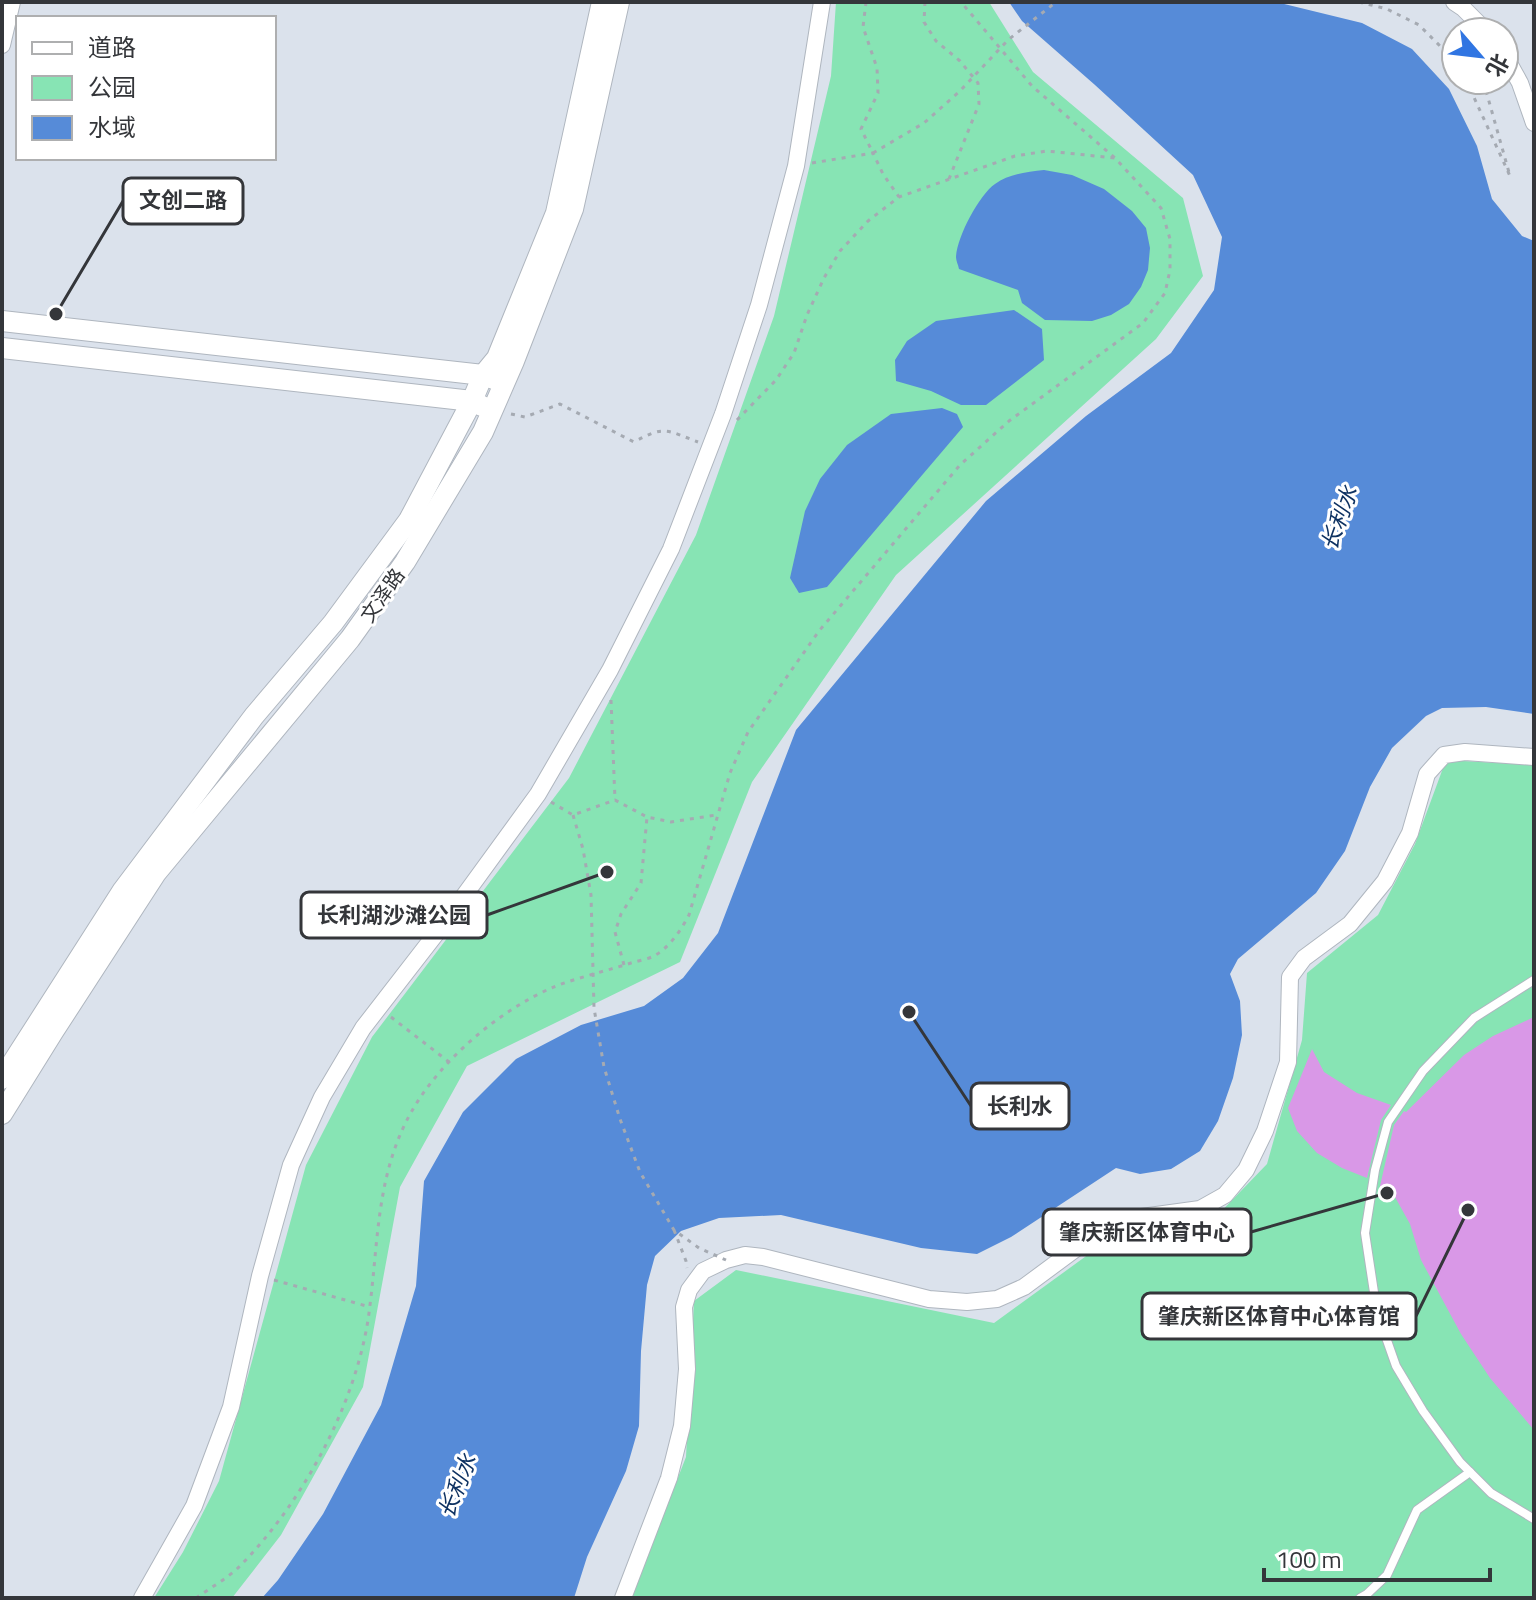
<svg xmlns="http://www.w3.org/2000/svg" width="1536" height="1600" viewBox="0 0 1536 1600" font-family="'Titillium Web','Noto Sans SC',sans-serif">
  <style>
    .green { fill: #87e4b4 }
    .water { fill: #568bd8 }
    .building { fill: #d998e7 }
    .lines { fill: none; stroke-linecap: round; stroke-linejoin: round }
    .service-casing { stroke: #afb6bf; stroke-width: 10 }
    .minor-casing { stroke: #afb6bf; stroke-width: 18 }
    .tertiary-casing { stroke: #afb6bf; stroke-width: 22 }
    .path { stroke: #a5aab2; stroke-width: 3; stroke-dasharray: 4 6; stroke-linecap: butt }
    .service { stroke: #fff; stroke-width: 8 }
    .minor { stroke: #fff; stroke-width: 16 }
    .tertiary { stroke: #fff; stroke-width: 20 }
    .path-bridge { stroke: #a5aab2; stroke-width: 3; stroke-dasharray: 4 6; stroke-linecap: butt }
    .labels { text-anchor: middle; dominant-baseline: central; stroke-width: 6; stroke-linejoin: round; paint-order: stroke }
    .street-label { font-size: 20px; fill: #34363a; stroke: #fff }
    .water-label { font-size: 22px; font-style: italic; fill: #0e3262; stroke: #fff }
    .leader { fill: none; stroke: #34363a; stroke-width: 3 }
    .callout-dot { fill: #34363a; stroke: #fff; stroke-width: 3 }
    .callout { fill: #fff; stroke: #34363a; stroke-width: 3 }
    .callout-label { font-size: 22px; text-anchor: middle; font-weight: bold; fill: #34363a }
  </style>
  <rect width="100%" height="100%" fill="#dbe2ec"/>
  <!-- green -->
  <g class="green">
    <polygon points="836,2 989,2 1033,72 1183,198 1203,276 1156,339 896,575 752,782 680,962 467,1066 400,1187 363,1387 281,1535 232,1598 154,1598 183,1552 219,1481 306,1165 372,1037 569,778 696,535 774,316 831,76"/>
    <polygon points="1446,760 1534,765 1534,1598 631,1598 686,1457 694,1301 736,1270 994,1323 1122,1230 1211,1222 1267,1164 1302,1040 1307,973 1378,915 1415,844"/>
  </g>
  <!-- water -->
  <g class="water">
    <polygon points="1009,2 1276,2 1362,23 1412,49 1449,89 1477,146 1492,199 1522,236 1534,241 1534,714 1486,707 1442,708 1426,716 1392,748 1370,787 1345,851 1316,893 1238,959 1230,974 1240,1001 1242,1035 1233,1078 1218,1121 1200,1151 1171,1169 1140,1174 1116,1168 1011,1237 977,1254 921,1248 781,1215 719,1218 681,1231 655,1256 647,1285 641,1351 639,1426 626,1471 587,1557 574,1598 262,1598 278,1580 323,1514 381,1405 416,1286 424,1181 463,1112 516,1059 581,1025 644,1006 683,978 718,933 796,730 986,501 1086,416 1171,353 1214,290 1222,237 1193,175 1095,85 1022,21"/>
    <path d="M 1044,170 L 1072,175 L 1104,189 L 1132,211 L 1146,228 L 1150,248 L 1148,270 L 1141,287 L 1129,304 L 1111,315 L 1092,321 L 1045,320 L 1022,303 L 1018,290 L 959,269 C 958,264 956,261 956,257 C 957,237 979,195 995,184 C 1009,174 1027,172 1044,170 Z"/>
    <polygon points="1014,310 1042,329 1044,360 986,405 961,405 931,391 896,381 895,360 907,341 936,321"/>
    <polygon points="942,408 957,414 963,427 827,587 799,593 790,578 805,511 820,479 847,445 891,414"/>
  </g>
  <!-- building -->
  <g class="building">
    <polygon points="1534,1017 1534,1430 1490,1378 1461,1334 1421,1260 1410,1224 1395,1197 1380,1186 1394,1125 1404,1111 1406,1112 1464,1055 1493,1036"/>
    <polygon points="1312,1049 1324,1072 1357,1093 1391,1105 1381,1120 1367,1178 1342,1168 1317,1153 1297,1131 1288,1108"/>
  </g>
  <g class="lines">
    <defs>
      <g id="service">
        <polyline points="1534,980 1474,1018 1423,1071 1388,1122 1375,1170 1365,1233 1377,1312 1396,1366 1423,1411 1460,1462 1491,1493 1534,1519"/>
        <polyline points="1360,1598 1367,1594 1387,1575 1417,1510 1470,1472"/>
      </g>
      <g id="minor">
        <polyline points="1454,2 1463,8 1487,32"/>
        <polyline points="2,45 12,2"/>
        <polyline points="1504,54 1520,83 1534,123"/>
        <polyline points="142,1598 194,1506 231,1407 260,1276 291,1165 322,1097 363,1028 442,926 538,794 610,670 671,549 723,414 759,305 796,166 822,2"/>
        <polyline points="623,1598 669,1478 682,1426 687,1369 684,1307 689,1290 703,1271 726,1260 745,1255 763,1257 929,1299 967,1302 997,1299 1024,1287 1097,1233 1120,1220 1200,1209 1225,1195 1246,1170 1265,1131 1288,1062 1290,977 1304,958 1350,924 1385,881 1410,833 1427,774 1444,755 1465,752 1534,757"/>
      </g>
      <g id="tertiary">
        <polyline points="2,321 483,375 494,379"/>
        <polyline points="2,348 472,401 482,406"/>
        <polyline points="2,1079 123,890 254,716 333,623 409,520 472,401 483,375 497,358 556,213 602,2"/>
        <polyline points="2,1114 53,1032 156,873 350,639 405,562 483,432 514,361 573,209 619,2"/>
      </g>
    </defs>
    <!-- service casing -->
    <use href="#service" class="service-casing"/>
    <!-- minor casing -->
    <use href="#minor" class="minor-casing"/>
    <!-- tertiary casing -->
    <use href="#tertiary" class="tertiary-casing"/>
    <!-- path -->
    <g class="path">
      <polyline points="866,2 863,27 877,68 878,93 861,129 873,153"/>
      <polyline points="925,2 924,22 936,41 960,61 978,83 979,104 949,179"/>
      <polyline points="1359,2 1387,9 1419,25 1456,62"/>
      <polyline points="1466,80 1510,176 1483,80"/>
      <polyline points="812,163 873,153 883,174 899,197"/>
      <path d="M 511,414 L 525,417 L 560,404 L 634,442 C 665,425 666,430 698,442"/>
      <polyline points="737,420 776,380 794,353 807,315 824,278 840,251 868,221 899,197 1015,156 1047,151 1115,158"/>
      <polyline points="611,700 615,800"/>
      <polyline points="551,802 573,815 615,800 647,817 671,822 716,815"/>
      <polyline points="624,965 615,932 621,914 641,883 647,817"/>
      <polyline points="391,1017 449,1062"/>
      <polyline points="674,1230 686,1261 687,1268"/>
      <polyline points="274,1280 370,1307"/>
      <path d="M 196,1598 C 210,1588 228,1578 240,1566 C 305,1500 360,1397 370,1305 C 378,1242 377,1180 406,1122 C 434,1065 498,1010 556,986 C 580,977 606,971 631,963 C 638,961 648,959 654,956 C 670,947 681,930 689,915 L 730,773 L 748,732 L 819,631 L 960,465 L 1009,421 L 1143,323 L 1165,293 L 1170,270 L 1170,239 L 1161,208 L 1115,158 L 1032,86 L 961,2"/>
    </g>
    <!-- service -->
    <use href="#service" class="service"/>
    <!-- minor -->
    <use href="#minor" class="minor"/>
    <!-- tertiary -->
    <use href="#tertiary" class="tertiary"/>
    <!-- path-bridge -->
    <g class="path-bridge">
      <polyline points="873,153 924,123 960,91 1008,40 1056,2"/>
      <polyline points="573,815 583,849 591,895 594,1008 604,1067 620,1119 640,1172 674,1230 699,1248 726,1260"/>
    </g>
  </g>
  <g class="labels">
    <!-- street labels -->
    <g class="street-label">
      <text transform="translate(382 595) rotate(-55)">文泽路</text>
    </g>
    <!-- water labels -->
    <g class="water-label">
      <text transform="translate(1339 518) rotate(-70)">长利水</text>
      <text transform="translate(457 1486) rotate(-68)">长利水</text>
    </g>
  </g>
  <!-- callouts -->
  <path class="leader" d="M56 314L123 201M607 872L487 915M909 1012L971 1106M1387 1193L1251 1232M1468 1210L1416 1316"/>
  <g class="callout-dot">
    <circle cx="56" cy="314" r="8"/>
    <circle cx="607" cy="872" r="8"/>
    <circle cx="909" cy="1012" r="8"/>
    <circle cx="1387" cy="1193" r="8"/>
    <circle cx="1468" cy="1210" r="8"/>
  </g>
  <g class="callout">
    <rect x="123" y="178" width="120" height="46" rx="8"/>
    <rect x="301" y="892" width="186" height="46" rx="8"/>
    <rect x="971" y="1083" width="98" height="46" rx="8"/>
    <rect x="1043" y="1209" width="208" height="46" rx="8"/>
    <rect x="1142" y="1293" width="274" height="46" rx="8"/>
  </g>
  <g class="callout-label">
    <text x="183" y="208">文创二路</text>
    <text x="394" y="923">长利湖沙滩公园</text>
    <text x="1020" y="1114">长利水</text>
    <text x="1147" y="1240">肇庆新区体育中心</text>
    <text x="1279" y="1324">肇庆新区体育中心体育馆</text>
  </g>
  <!-- border -->
  <rect width="1536" height="1600" fill="none" stroke="#34363a" stroke-width="8"/>
  <!-- legend -->
  <rect x="16" y="16" width="260" height="144" fill="#ffffff" stroke="#aeafb0" stroke-width="2"/>
  <rect x="32" y="42" width="40" height="12" fill="#ffffff" stroke="#aeafb0" stroke-width="2"/>
  <text x="88" y="56" font-size="24" fill="#34363a">道路</text>
  <rect x="32" y="76" width="40" height="24" fill="#87e4b4" stroke="#aeafb0" stroke-width="2"/>
  <text x="88" y="96" font-size="24" fill="#34363a">公园</text>
  <rect x="32" y="116" width="40" height="24" fill="#568bd8" stroke="#aeafb0" stroke-width="2"/>
  <text x="88" y="136" font-size="24" fill="#34363a">水域</text>
  <!-- north arrow -->
  <g transform="translate(1480 56) rotate(118)"><circle r="38" fill="#ffffff" stroke="#aeafb0" stroke-width="2"/>
  <path d="M0-6L14 30L0 20L-14 30Z" fill="#3075e2"/>
  <text y="-12" font-size="22" font-weight="bold" text-anchor="middle" fill="#34363a">北</text>
  </g>
  <!-- scale -->
  <path d="M1264 1568v12h226v-12" fill="none" stroke="#34363a" stroke-width="4"/>
  <text x="1276" y="1568" font-size="24" fill="#34363a" stroke="#ffffff" stroke-width="6" paint-order="stroke">100 m</text>
</svg>
